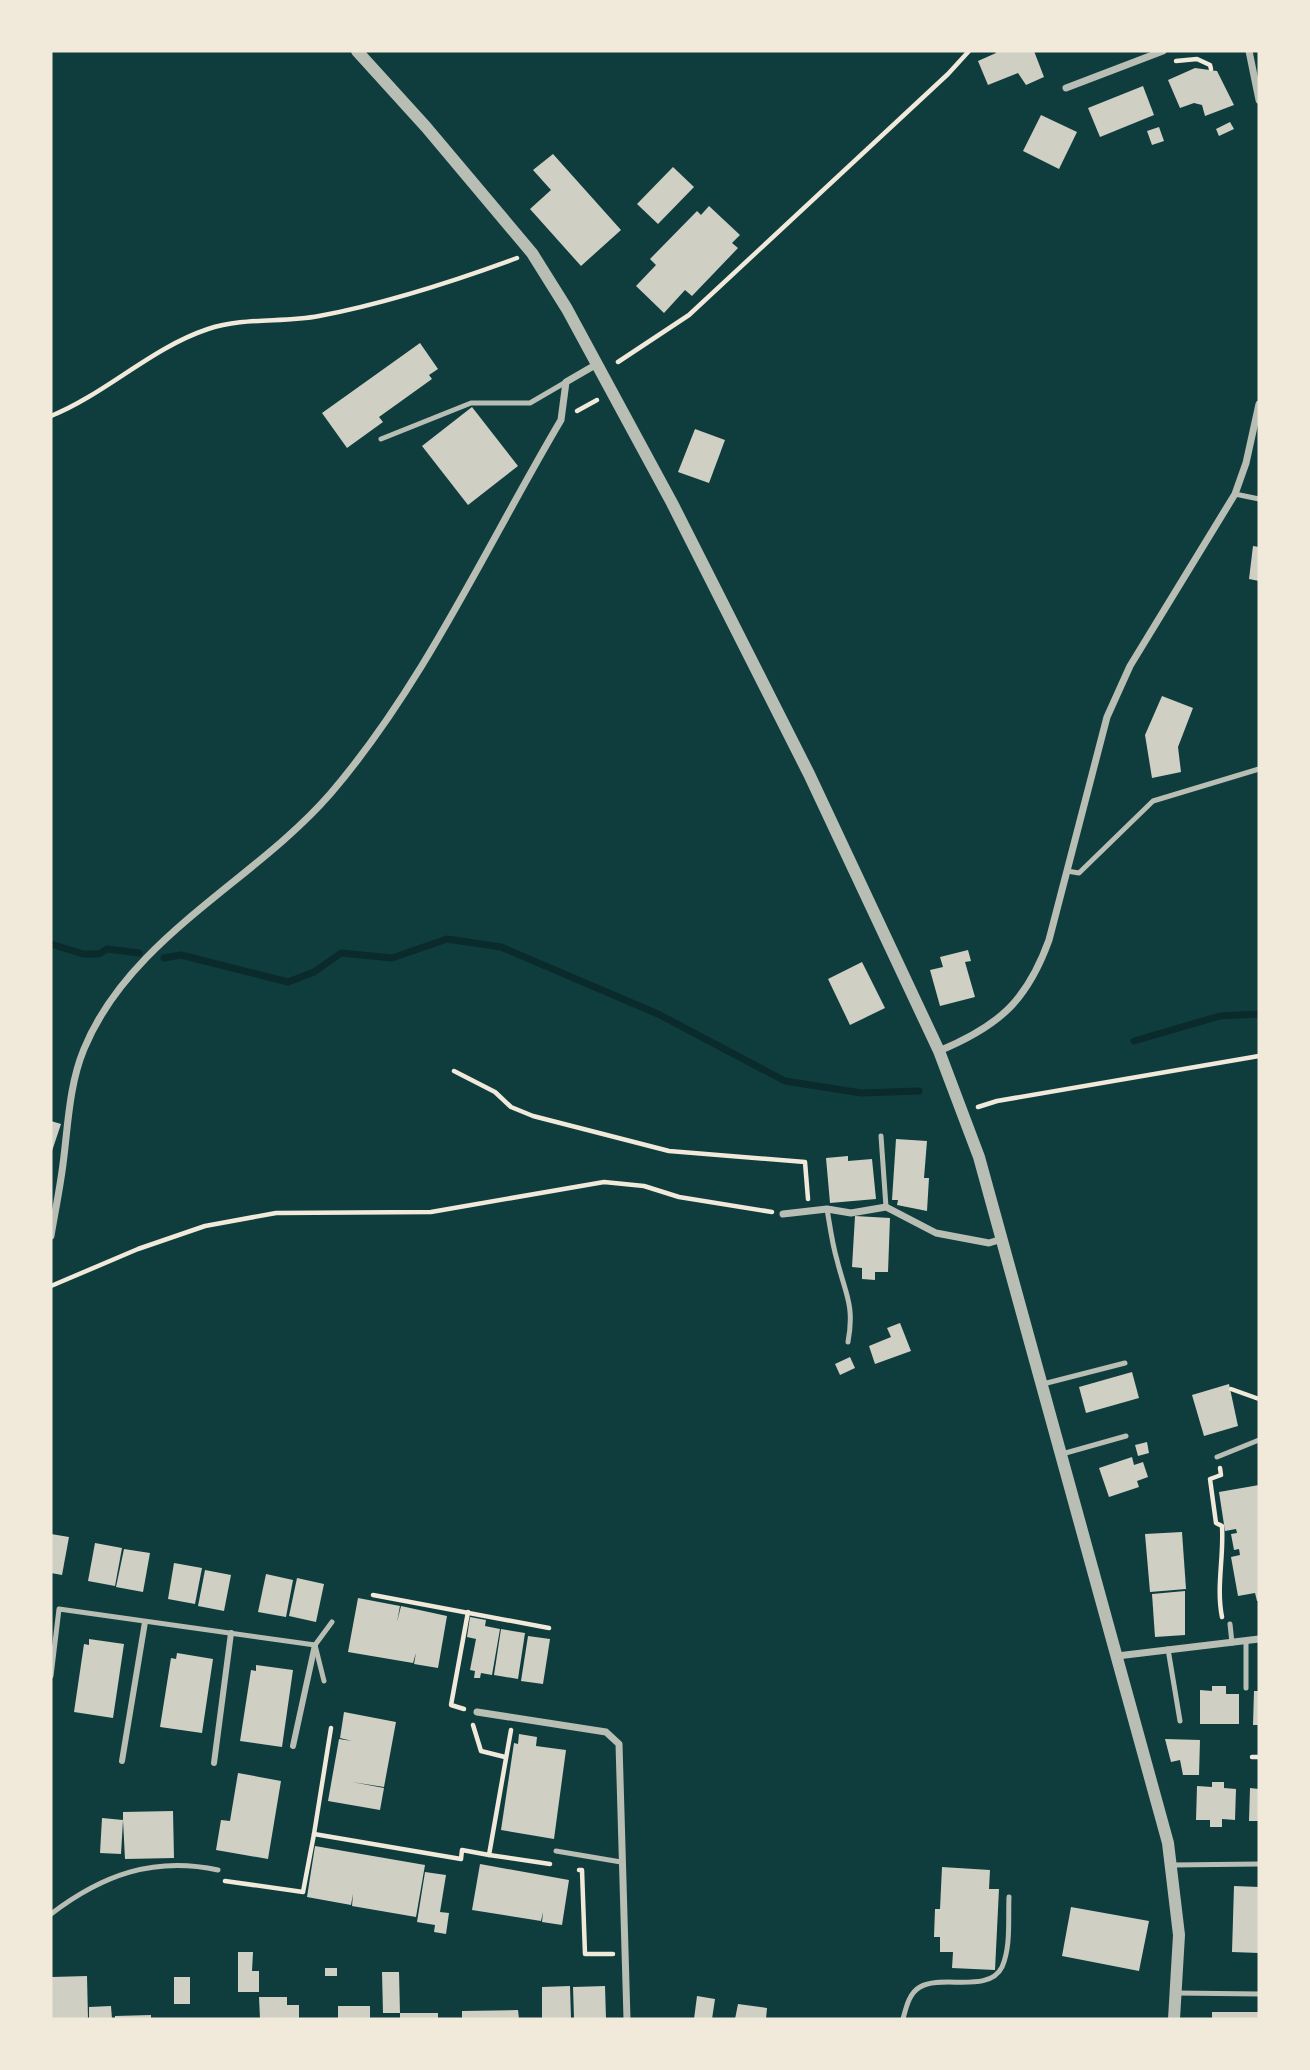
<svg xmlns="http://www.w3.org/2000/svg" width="1310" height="2070" viewBox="0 0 1310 2070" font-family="'Asap Condensed',sans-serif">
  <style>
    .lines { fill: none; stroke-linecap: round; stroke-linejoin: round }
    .stream { stroke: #0a2a2b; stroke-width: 7 }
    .building { fill: #cfcfc3 }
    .path { stroke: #f1e9da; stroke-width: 4.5 }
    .service { stroke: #b8beb3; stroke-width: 5 }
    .pedestrian { stroke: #b8beb3; stroke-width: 6 }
    .minor { stroke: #b8beb3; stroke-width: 7 }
    .tertiary { stroke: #b8beb3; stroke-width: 12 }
  </style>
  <rect width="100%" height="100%" fill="#0f3d3e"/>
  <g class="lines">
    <!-- stream -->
    <g class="stream">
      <polyline points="51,944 83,954 99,954 107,949 139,953"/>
      <polyline points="164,958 181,955 288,982 314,972 341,953 392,958 447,939 501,947 658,1014 785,1081 861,1093 919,1091"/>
      <polyline points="1134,1041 1220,1016 1259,1014"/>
    </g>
  </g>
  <!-- building -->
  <g class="building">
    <polygon points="995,51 1034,51 1044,77 1026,85 1018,73 988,85 978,61 996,53"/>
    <polygon points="1195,68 1217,71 1234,105 1205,116 1202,105 1194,103 1180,108 1168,80"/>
    <polygon points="1143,86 1154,115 1100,137 1088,108"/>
    <polygon points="1041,115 1077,132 1059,169 1023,151"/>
    <polygon points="1230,122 1234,129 1219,136 1216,129"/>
    <polygon points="1159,127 1164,141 1152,145 1147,131"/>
    <polygon points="553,154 621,230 581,266 530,209 551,190 533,170"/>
    <polygon points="673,167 694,187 658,224 637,204"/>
    <polygon points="709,206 740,235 732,243 738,248 692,296 685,290 664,313 636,286 656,265 650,259 697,211 701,215"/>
    <polygon points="420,343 438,369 429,375 432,379 379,417 383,422 347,448 322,413"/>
    <polygon points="472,407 518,466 468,505 422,446"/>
    <polygon points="695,429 725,440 709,483 678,472"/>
    <polygon points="1253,546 1259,547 1259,581 1249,579"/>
    <polygon points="1162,696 1193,708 1178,747 1181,772 1152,778 1145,735"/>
    <polygon points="968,950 971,961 965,962 975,997 940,1006 930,970 943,967 940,957"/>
    <polygon points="862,962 885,1008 850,1025 828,979"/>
    <polygon points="51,1121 61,1124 51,1154"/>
    <polygon points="896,1139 927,1141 924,1178 929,1178 927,1211 897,1205 898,1200 892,1200"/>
    <polygon points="848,1156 848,1161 872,1159 876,1199 830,1203 826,1158"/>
    <polygon points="855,1216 890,1218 888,1272 875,1272 875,1280 862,1279 862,1268 852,1267"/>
    <polygon points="900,1323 911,1351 875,1364 869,1346 891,1337 887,1328"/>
    <polygon points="850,1357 855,1368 840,1375 835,1364"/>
    <polygon points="1132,1372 1139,1398 1086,1413 1079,1387"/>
    <polygon points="1229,1384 1238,1426 1204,1436 1192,1395"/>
    <polygon points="1147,1442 1149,1453 1138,1456 1135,1445"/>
    <polygon points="1132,1457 1134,1465 1143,1462 1148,1477 1137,1481 1139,1487 1109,1497 1099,1468"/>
    <polygon points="1259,1485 1259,1601 1257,1601 1255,1593 1238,1596 1231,1557 1240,1555 1239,1549 1234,1550 1231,1534 1237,1533 1236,1529 1225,1531 1219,1492"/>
    <polygon points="1182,1532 1186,1589 1150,1592 1145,1534"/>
    <polygon points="51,1534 69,1537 62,1575 51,1573"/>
    <polygon points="95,1543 122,1548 115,1586 88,1581"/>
    <polygon points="124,1549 150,1553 143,1592 116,1587"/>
    <polygon points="174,1563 202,1568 195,1604 168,1599"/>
    <polygon points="205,1570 231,1575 224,1611 198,1606"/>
    <polygon points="266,1574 293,1580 286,1617 258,1612"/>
    <polygon points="297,1578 324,1584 316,1622 289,1616"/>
    <polygon points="1185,1591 1185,1635 1155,1637 1152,1594"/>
    <polygon points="358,1598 400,1606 397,1622 401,1606 447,1616 438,1668 414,1664 416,1653 413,1663 348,1652"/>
    <polygon points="470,1617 486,1620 485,1626 500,1629 492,1675 481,1673 480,1678 474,1678 475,1671 470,1670 476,1639 467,1637"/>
    <polygon points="501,1629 525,1633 518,1679 494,1675"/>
    <polygon points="528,1636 550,1639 543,1684 521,1681"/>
    <polygon points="89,1639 124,1644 113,1718 74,1712 84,1644 89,1645"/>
    <polygon points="177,1653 213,1659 202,1733 160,1727 171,1658 176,1659"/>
    <polygon points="256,1665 293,1670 282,1747 240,1741 251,1670 256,1671"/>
    <polygon points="1212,1686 1226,1686 1226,1694 1239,1694 1239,1724 1200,1724 1200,1690 1212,1691"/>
    <polygon points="1254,1691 1259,1691 1259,1725 1253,1725"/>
    <polygon points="344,1712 396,1722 384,1787 352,1782 384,1788 380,1810 328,1801 339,1739 352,1741 340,1738"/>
    <polygon points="519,1734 537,1737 536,1746 566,1750 554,1839 501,1830 514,1743 518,1744"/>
    <polygon points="1165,1739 1200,1740 1199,1775 1183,1775 1180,1760 1171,1762"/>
    <polygon points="238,1773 281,1781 268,1859 216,1850 221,1820 230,1821"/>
    <polygon points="1212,1782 1224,1782 1224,1788 1236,1789 1235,1820 1222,1819 1222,1827 1210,1827 1210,1820 1196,1820 1197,1786 1212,1787"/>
    <polygon points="1250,1788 1259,1789 1259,1821 1249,1821"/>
    <polygon points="173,1811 174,1858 125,1859 123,1820 121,1854 100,1853 102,1818 123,1820 123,1812"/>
    <polygon points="315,1846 425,1865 416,1917 352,1906 353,1894 351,1905 307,1897"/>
    <polygon points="480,1864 569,1880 562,1925 542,1922 543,1912 541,1921 472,1910"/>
    <polygon points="942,1867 990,1870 989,1889 999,1889 995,1970 952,1968 953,1952 940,1952 940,1937 934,1937 935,1909 940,1909"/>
    <polygon points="425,1872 446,1875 440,1912 449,1913 446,1934 434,1932 435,1925 417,1922"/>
    <polygon points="1234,1886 1259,1887 1259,1953 1232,1952"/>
    <polygon points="1071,1907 1149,1921 1139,1971 1062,1956"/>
    <polygon points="238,1952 253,1952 252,1971 259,1971 259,1992 238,1992"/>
    <rect x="325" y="1968" width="12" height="8"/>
    <polygon points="382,1972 399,1972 400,2013 383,2013"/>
    <polygon points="87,1976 88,2019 52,2019 52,1977"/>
    <rect x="174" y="1977" width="16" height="27"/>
    <polygon points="570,1986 571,2019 542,2019 542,1987"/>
    <polygon points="605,1986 606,2019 574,2019 573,1987"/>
    <polygon points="697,1996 715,1999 712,2019 694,2019"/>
    <polygon points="259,1997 287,1997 287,2005 299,2005 299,2019 260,2019"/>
    <polygon points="738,2004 767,2008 766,2019 735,2019"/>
    <polygon points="111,2006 112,2019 89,2019 89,2007"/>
    <rect x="338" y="2006" width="32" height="13"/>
    <polygon points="518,2010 519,2019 462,2019 462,2011"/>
    <rect x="1212" y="2012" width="47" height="7"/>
    <rect x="400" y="2013" width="38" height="6"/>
    <polygon points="151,2015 151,2019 115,2019 115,2016"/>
  </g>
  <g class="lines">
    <!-- path -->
    <g class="path">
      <polyline points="1176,61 1197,59 1210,65 1211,69"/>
      <polyline points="618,362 689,315 948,74 969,51"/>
      <polyline points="577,411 597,400"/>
      <path d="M 51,416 C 107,393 151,348 208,329 C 244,317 283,323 319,316 C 388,303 452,282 517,258"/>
      <polyline points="454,1071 495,1092 511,1107 533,1116 669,1151 805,1162 808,1199"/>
      <polyline points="978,1107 997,1101 1259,1056"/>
      <polyline points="51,1286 138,1249 205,1226 276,1213 431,1212 604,1182 644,1186 679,1197 772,1212"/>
      <polyline points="1231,1389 1259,1399"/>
      <path d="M 1220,1468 L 1221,1475 L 1210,1479 L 1216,1523 L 1222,1526 C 1224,1557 1216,1587 1222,1617"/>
      <polyline points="373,1595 549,1628"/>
      <polyline points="464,1709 451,1705 468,1612"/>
      <polyline points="473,1725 481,1751 505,1757"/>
      <polyline points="1252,1757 1259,1757"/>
      <polyline points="314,1834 331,1728"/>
      <polyline points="489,1855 550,1864"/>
      <polyline points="579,1870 582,1870 585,1954 613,1954"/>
      <polyline points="225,1881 303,1892 314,1834 461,1859 462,1850 489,1855 511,1730"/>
    </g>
    <!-- service -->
    <g class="service">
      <polyline points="381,439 471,403 530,403 566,382"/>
      <polyline points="1235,494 1259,499"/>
      <polyline points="1067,871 1079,873 1153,801 1259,769"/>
      <polyline points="881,1136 886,1207"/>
      <path d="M 827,1209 C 830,1226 832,1243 837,1260 C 845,1293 855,1305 848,1342"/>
      <polyline points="1043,1384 1125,1363"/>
      <polyline points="1062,1454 1126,1436"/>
      <polyline points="1217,1457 1259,1440"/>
      <polyline points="1230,1624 1232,1643"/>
      <polyline points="315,1645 332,1622"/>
      <polyline points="1168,1649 1180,1721"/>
      <polyline points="51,1676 59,1609 315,1645 324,1681"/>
      <polyline points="1246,1688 1246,1641"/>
      <polyline points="556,1851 621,1862"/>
      <polyline points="1172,1865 1259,1864"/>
      <path d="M 51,1914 C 102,1875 154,1856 218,1870"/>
      <polyline points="1177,1993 1259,1994"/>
      <path d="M 903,2019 C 906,2008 909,1993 920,1987 C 942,1974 989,1994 1002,1967 C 1011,1947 1008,1919 1009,1897"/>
    </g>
    <!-- pedestrian -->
    <g class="pedestrian">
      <polyline points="293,1746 315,1645"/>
      <polyline points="122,1761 145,1622"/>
      <polyline points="214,1763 231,1633"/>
    </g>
    <!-- minor -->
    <g class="minor">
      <polyline points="1249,51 1259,100"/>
      <polyline points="1066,88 1163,51"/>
      <path d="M 939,1051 C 999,1026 1027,1001 1049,940 L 1107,717 L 1130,666 L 1235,494 L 1246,463 L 1259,404"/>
      <polyline points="783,1214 827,1209 851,1213 886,1207 936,1233 989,1243 1002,1239"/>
      <path d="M 51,1236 C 55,1212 60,1188 63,1164 C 68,1126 69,1085 84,1049 C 130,937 254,882 331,793 C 425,683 488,543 561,420 L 566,382 L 597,364"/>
      <polyline points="1117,1656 1259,1639"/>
      <polyline points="477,1712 606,1732 619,1744 627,2019"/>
    </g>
    <!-- tertiary -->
    <polyline class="tertiary" points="357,51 426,127 532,253 567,309 672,503 809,774 939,1051 979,1157 1168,1843 1179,1935 1174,2019"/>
  </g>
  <!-- border -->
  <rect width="1310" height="2070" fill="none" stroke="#f1e9da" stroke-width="105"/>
</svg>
